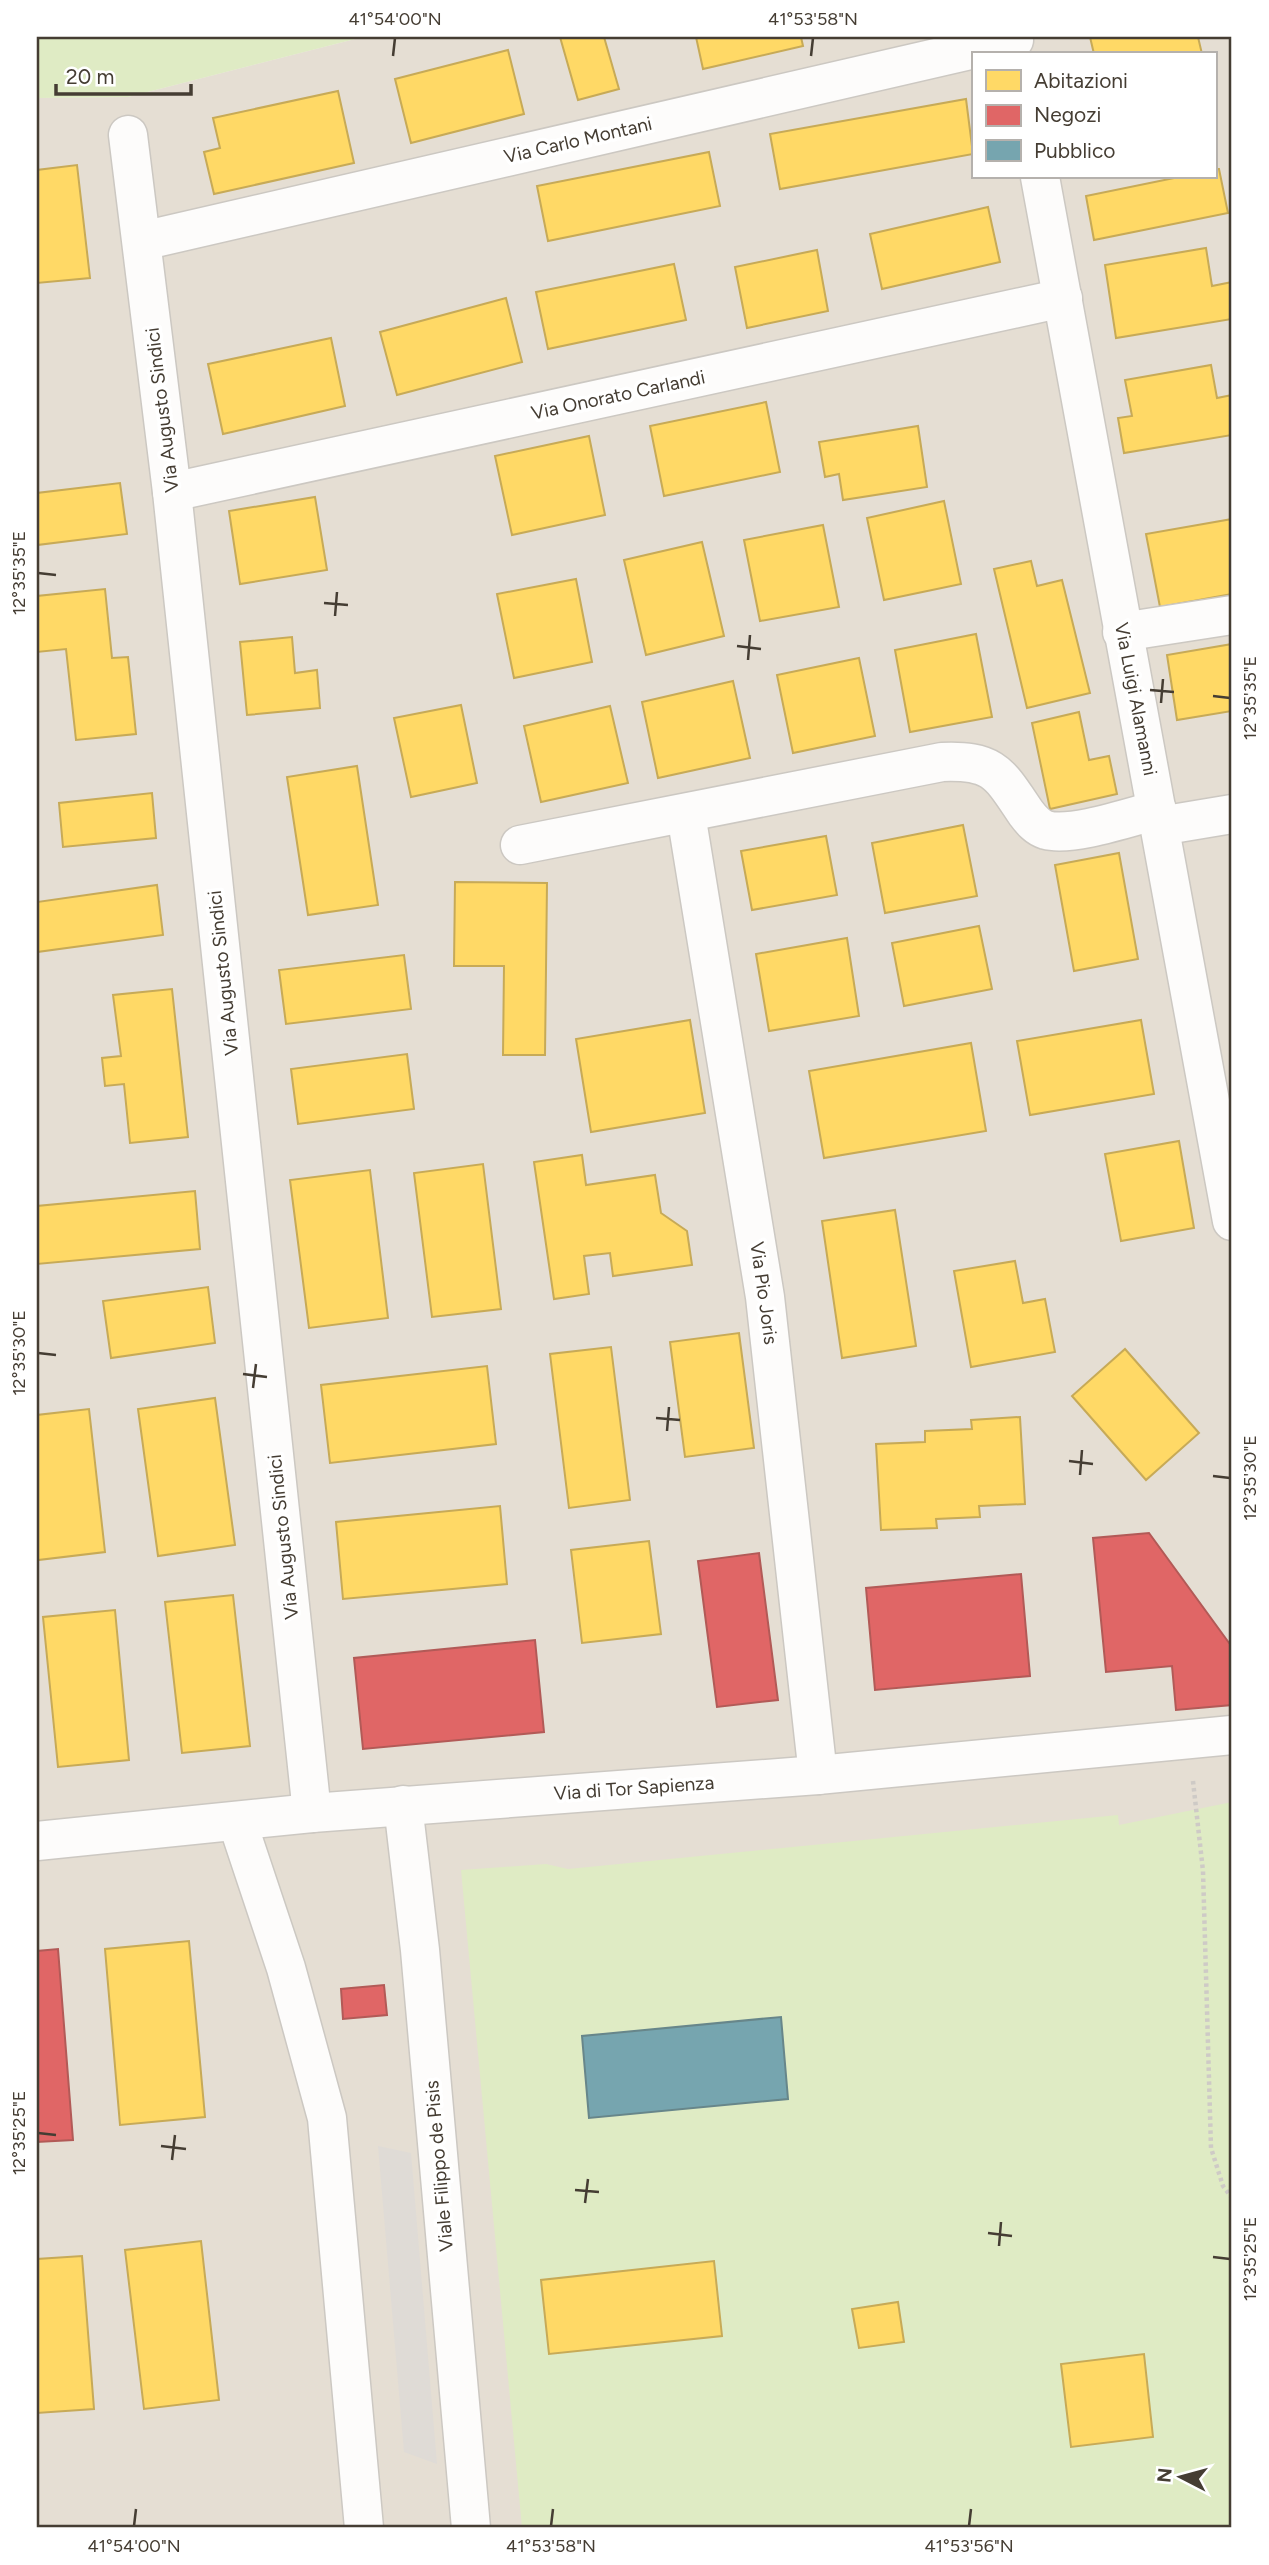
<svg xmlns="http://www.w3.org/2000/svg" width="1269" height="2565" viewBox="0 0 1269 2565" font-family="Figtree,sans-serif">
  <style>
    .residential { fill: #e5ded3; fill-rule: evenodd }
    .green { fill: #dfebc4 }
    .parking { fill: #dfdbd6 }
    .homes { fill: #ffd966; stroke: #c7aa57; stroke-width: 2 }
    .shops { fill: #e06666; stroke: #b25a57; stroke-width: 2 }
    .public { fill: #76a5af; stroke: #67868a; stroke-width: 2 }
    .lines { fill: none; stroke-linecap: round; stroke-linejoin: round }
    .minor-casing { stroke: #ccc8c2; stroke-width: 41 }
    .path { stroke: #cecac6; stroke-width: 4.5; stroke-dasharray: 3.5 3.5; stroke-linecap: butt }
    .minor { stroke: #fdfcfb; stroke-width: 38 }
    .ticks { fill: none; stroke: #453d33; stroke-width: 2.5 }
    .labels { text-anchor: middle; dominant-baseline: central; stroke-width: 7; stroke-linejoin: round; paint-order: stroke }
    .street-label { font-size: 19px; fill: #453d33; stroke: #fff }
    .neatline { fill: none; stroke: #453d33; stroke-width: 2.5 }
    .ticks-label { font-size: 18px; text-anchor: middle; fill: #453d33 }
  </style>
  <rect width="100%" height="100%" fill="#f0ece6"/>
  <!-- residential -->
  <path class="residential" d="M 363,37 L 1232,37 L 1232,2528 L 37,2528 L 37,98 L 128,97 ZM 973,54 L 1215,54 L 1215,177 L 973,177 Z"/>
  <!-- green -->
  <g class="green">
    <polygon points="37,37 363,37 128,97 37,98"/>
    <polygon points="1232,1802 1232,2528 522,2528 461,1870 546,1864 568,1869 1118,1815 1119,1825"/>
  </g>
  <!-- parking -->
  <polygon class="parking" points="378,2146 411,2153 437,2464 404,2452"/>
  <!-- homes -->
  <g class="homes">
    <polygon points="560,37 604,37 619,89 578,100"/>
    <polygon points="696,37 801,37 803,46 703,69"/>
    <polygon points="1090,37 1198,37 1202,54 1094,54"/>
    <polygon points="508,50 524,114 411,143 395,79"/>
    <polygon points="338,91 354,163 214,194 204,152 220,148 213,118"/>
    <polygon points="966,99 973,154 780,189 770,134"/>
    <polygon points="709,152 720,206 548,241 537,186"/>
    <polygon points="77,165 90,278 37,283 37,170"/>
    <polygon points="1215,169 1219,169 1228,213 1094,240 1086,196 1179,177 1215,177"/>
    <polygon points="988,207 1000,262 882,289 870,234"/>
    <polygon points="1206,248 1212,286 1232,282 1232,319 1116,338 1105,265"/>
    <polygon points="817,250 828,311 747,328 735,267"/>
    <polygon points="674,264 686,320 548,349 536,292"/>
    <polygon points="506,298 522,362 397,395 380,332"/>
    <polygon points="331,338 345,406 223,434 208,364"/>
    <polygon points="1211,365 1217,398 1232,395 1232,435 1124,453 1118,418 1132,416 1125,380"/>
    <polygon points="766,402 780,472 664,496 650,426"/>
    <polygon points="918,426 927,487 843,500 839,474 825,477 819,442"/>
    <polygon points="589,436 605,515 512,535 495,456"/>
    <polygon points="120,483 127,534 37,545 37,493"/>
    <polygon points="315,497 327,570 240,584 229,511"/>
    <polygon points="944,501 961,584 884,600 867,518"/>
    <polygon points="1232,519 1232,594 1160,607 1146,534"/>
    <polygon points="823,525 839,607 760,621 744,540"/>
    <polygon points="702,542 724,636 646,655 624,560"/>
    <polygon points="1031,561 1037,586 1062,580 1090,693 1027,708 994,569"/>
    <polygon points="576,579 592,662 514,678 497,594"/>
    <polygon points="105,589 112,658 128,657 136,734 76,740 66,649 37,652 37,596"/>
    <polygon points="976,634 992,717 910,732 895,650"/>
    <polygon points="292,637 295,673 317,670 320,708 247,715 240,642"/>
    <polygon points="1232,644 1232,711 1177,720 1167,655"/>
    <polygon points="859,658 875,736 793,753 777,675"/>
    <polygon points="733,681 750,758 658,778 642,702"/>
    <polygon points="461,705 477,783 411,797 394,718"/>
    <polygon points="610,706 628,783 541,802 524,726"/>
    <polygon points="1079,712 1089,760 1109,756 1117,794 1050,809 1032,723"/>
    <polygon points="357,766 378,905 308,915 287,777"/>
    <polygon points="152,793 156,838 63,847 59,803"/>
    <polygon points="963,825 977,896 885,913 872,843"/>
    <polygon points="826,836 837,895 752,910 741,851"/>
    <polygon points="1119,853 1138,959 1074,971 1055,865"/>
    <polygon points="455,882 547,883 545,1055 503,1055 504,966 454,966"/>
    <polygon points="157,885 163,935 37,952 37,902"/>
    <polygon points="979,926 992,989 904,1006 892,943"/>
    <polygon points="847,938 859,1016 769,1031 756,954"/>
    <polygon points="404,955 411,1009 286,1024 279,970"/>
    <polygon points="172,989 188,1137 130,1143 124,1084 105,1086 102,1058 121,1056 113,995"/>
    <polygon points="690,1020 705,1113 591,1132 576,1039"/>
    <polygon points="1141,1020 1154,1094 1030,1115 1017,1041"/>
    <polygon points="971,1043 986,1131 824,1158 809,1071"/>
    <polygon points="407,1054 414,1109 298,1124 291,1069"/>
    <polygon points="1179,1141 1194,1228 1121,1241 1105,1154"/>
    <polygon points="582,1155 586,1185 655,1175 661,1213 687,1231 692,1265 613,1276 610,1253 584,1256 589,1294 554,1299 534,1162"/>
    <polygon points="483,1164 501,1309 432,1317 414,1173"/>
    <polygon points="370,1170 388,1318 309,1328 290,1180"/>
    <polygon points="195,1191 200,1249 37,1264 37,1206"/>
    <polygon points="895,1210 916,1346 842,1358 822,1221"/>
    <polygon points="1015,1261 1023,1303 1045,1299 1055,1352 971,1367 954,1271"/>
    <polygon points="208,1287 215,1343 111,1358 103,1301"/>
    <polygon points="739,1333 754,1448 685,1457 670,1342"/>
    <polygon points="611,1347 630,1500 569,1508 550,1354"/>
    <polygon points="1125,1349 1199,1433 1146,1480 1072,1396"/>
    <polygon points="487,1366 496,1444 330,1463 321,1385"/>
    <polygon points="215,1398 235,1545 158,1556 138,1409"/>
    <polygon points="89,1409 105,1552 38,1560 37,1415"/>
    <polygon points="1020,1417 1025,1504 979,1506 980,1517 936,1519 937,1528 881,1530 876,1444 925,1442 925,1431 972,1429 971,1420"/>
    <polygon points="500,1506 507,1584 343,1599 336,1522"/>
    <polygon points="649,1541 661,1634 582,1643 571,1550"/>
    <polygon points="233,1595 250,1746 182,1753 165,1602"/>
    <polygon points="115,1610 129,1760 58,1767 43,1617"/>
    <polygon points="189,1941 205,2117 120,2125 105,1949"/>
    <polygon points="201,2241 219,2400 144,2409 125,2250"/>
    <polygon points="82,2256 94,2409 37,2413 37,2259"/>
    <polygon points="714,2261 722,2336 549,2354 541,2280"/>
    <polygon points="898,2302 904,2342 859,2348 852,2309"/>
    <polygon points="1144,2354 1153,2437 1071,2447 1061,2364"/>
  </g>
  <!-- shops -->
  <g class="shops">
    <polygon points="1149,1533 1232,1647 1232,1705 1176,1710 1172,1666 1106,1672 1093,1538"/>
    <polygon points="759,1553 778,1700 717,1707 698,1561"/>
    <polygon points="1021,1574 1030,1676 875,1690 866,1588"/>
    <polygon points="535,1640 544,1732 363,1749 354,1658"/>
    <polygon points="58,1949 73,2140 37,2142 37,1951"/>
    <polygon points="384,1985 387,2015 343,2019 341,1989"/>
  </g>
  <!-- public -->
  <polygon class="public" points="781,2017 788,2099 589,2118 582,2036"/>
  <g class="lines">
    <defs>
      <g id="minor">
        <polyline points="128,135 172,492 312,1813"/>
        <polyline points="1040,177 1232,1221"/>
        <polyline points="142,241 1014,40"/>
        <polyline points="172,492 1063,298"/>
        <polyline points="1122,632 1232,615"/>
        <polyline points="686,814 765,1297 818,1775"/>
        <polyline points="1160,826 1232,814"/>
        <path d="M 520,845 L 942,762 C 994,760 999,773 1026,813 C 1032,821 1037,827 1046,830 C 1072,837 1130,817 1157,810"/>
        <polyline points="403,1805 420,1950 471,2528"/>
        <polyline points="237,1821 286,1968 327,2118 364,2528"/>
        <polyline points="37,1841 312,1813 818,1775 1232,1735"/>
      </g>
    </defs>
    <!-- minor casing -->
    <use href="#minor" class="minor-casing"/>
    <!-- path -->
    <polyline class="path" points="1193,1781 1203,1871 1211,2148 1223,2186 1232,2198"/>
    <!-- minor -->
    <use href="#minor" class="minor"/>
  </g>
  <!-- ticks -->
  <path class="ticks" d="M 393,56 L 395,38M 811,56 L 813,38M 38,573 L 56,575M 324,603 L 348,605M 335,616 L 337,592M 737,646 L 761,649M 748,660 L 750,635M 1150,690 L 1174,692M 1213,696 L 1230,698M 1161,703 L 1163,679M 38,1353 L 56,1355M 243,1374 L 267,1377M 253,1388 L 256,1364M 656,1418 L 680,1420M 667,1431 L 669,1407M 1069,1461 L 1093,1464M 1080,1475 L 1082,1450M 1213,1476 L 1230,1478M 38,2133 L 56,2135M 161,2146 L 186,2149M 172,2160 L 175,2135M 575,2190 L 599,2192M 585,2203 L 588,2179M 988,2233 L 1012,2236M 999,2246 L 1001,2222M 1213,2257 L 1230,2259M 134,2526 L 136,2509M 551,2526 L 553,2509M 969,2526 L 971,2509"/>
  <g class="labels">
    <!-- street labels -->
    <g class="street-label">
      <text transform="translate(578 140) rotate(-13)">Via Carlo Montani</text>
      <text transform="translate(618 395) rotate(-12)">Via Onorato Carlandi</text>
      <text transform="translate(162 410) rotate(-97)">Via Augusto Sindici</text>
      <text transform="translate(1136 699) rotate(79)">Via Luigi Alamanni</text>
      <text transform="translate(223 973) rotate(-96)">Via Augusto Sindici</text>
      <text transform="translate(764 1293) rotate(82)">Via Pio Joris</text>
      <text transform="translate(283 1537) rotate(-96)">Via Augusto Sindici</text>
      <text transform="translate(634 1788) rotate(-4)">Via di Tor Sapienza</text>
      <text transform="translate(439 2166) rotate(-95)">Viale Filippo de Pisis</text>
    </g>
  </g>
  <!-- border -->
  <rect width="1269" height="2565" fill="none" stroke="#ffffff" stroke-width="77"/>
  <!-- legend -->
  <rect x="972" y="52" width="245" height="126" fill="#ffffff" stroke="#b5b1ad" stroke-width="2"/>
  <rect x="986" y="70" width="35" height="21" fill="#ffd966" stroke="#b5b1ad" stroke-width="2"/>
  <text x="1034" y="88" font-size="21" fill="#453d33">Abitazioni</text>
  <rect x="986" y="105" width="35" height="21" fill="#e06666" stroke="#b5b1ad" stroke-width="2"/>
  <text x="1034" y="122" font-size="21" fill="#453d33">Negozi</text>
  <rect x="986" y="140" width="35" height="21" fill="#76a5af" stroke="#b5b1ad" stroke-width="2"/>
  <text x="1034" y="158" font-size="21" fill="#453d33">Pubblico</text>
  <!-- north arrow -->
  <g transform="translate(1181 2477) rotate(276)" stroke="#ffffff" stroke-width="5" paint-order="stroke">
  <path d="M0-5L12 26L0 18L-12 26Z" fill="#453d33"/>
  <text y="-10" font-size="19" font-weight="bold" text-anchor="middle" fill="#453d33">N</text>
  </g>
  <!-- scale -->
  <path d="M56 84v10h135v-10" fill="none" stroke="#453d33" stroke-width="3.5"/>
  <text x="66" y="84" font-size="21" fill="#453d33" stroke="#ffffff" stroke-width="5" paint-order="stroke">20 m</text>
  <rect x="38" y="38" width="1192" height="2488" class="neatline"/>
  <g class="ticks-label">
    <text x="395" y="25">41°54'00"N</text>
    <text x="813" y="25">41°53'58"N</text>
    <text transform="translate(19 573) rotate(-90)" y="6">12°35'35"E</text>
    <text transform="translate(1250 698) rotate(-90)" y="6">12°35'35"E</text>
    <text transform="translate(19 1353) rotate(-90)" y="6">12°35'30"E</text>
    <text transform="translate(1250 1478) rotate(-90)" y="6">12°35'30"E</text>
    <text transform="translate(19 2133) rotate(-90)" y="6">12°35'25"E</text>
    <text transform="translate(1250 2259) rotate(-90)" y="6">12°35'25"E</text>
    <text x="134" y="2552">41°54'00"N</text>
    <text x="551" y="2552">41°53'58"N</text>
    <text x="969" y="2552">41°53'56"N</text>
  </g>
</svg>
